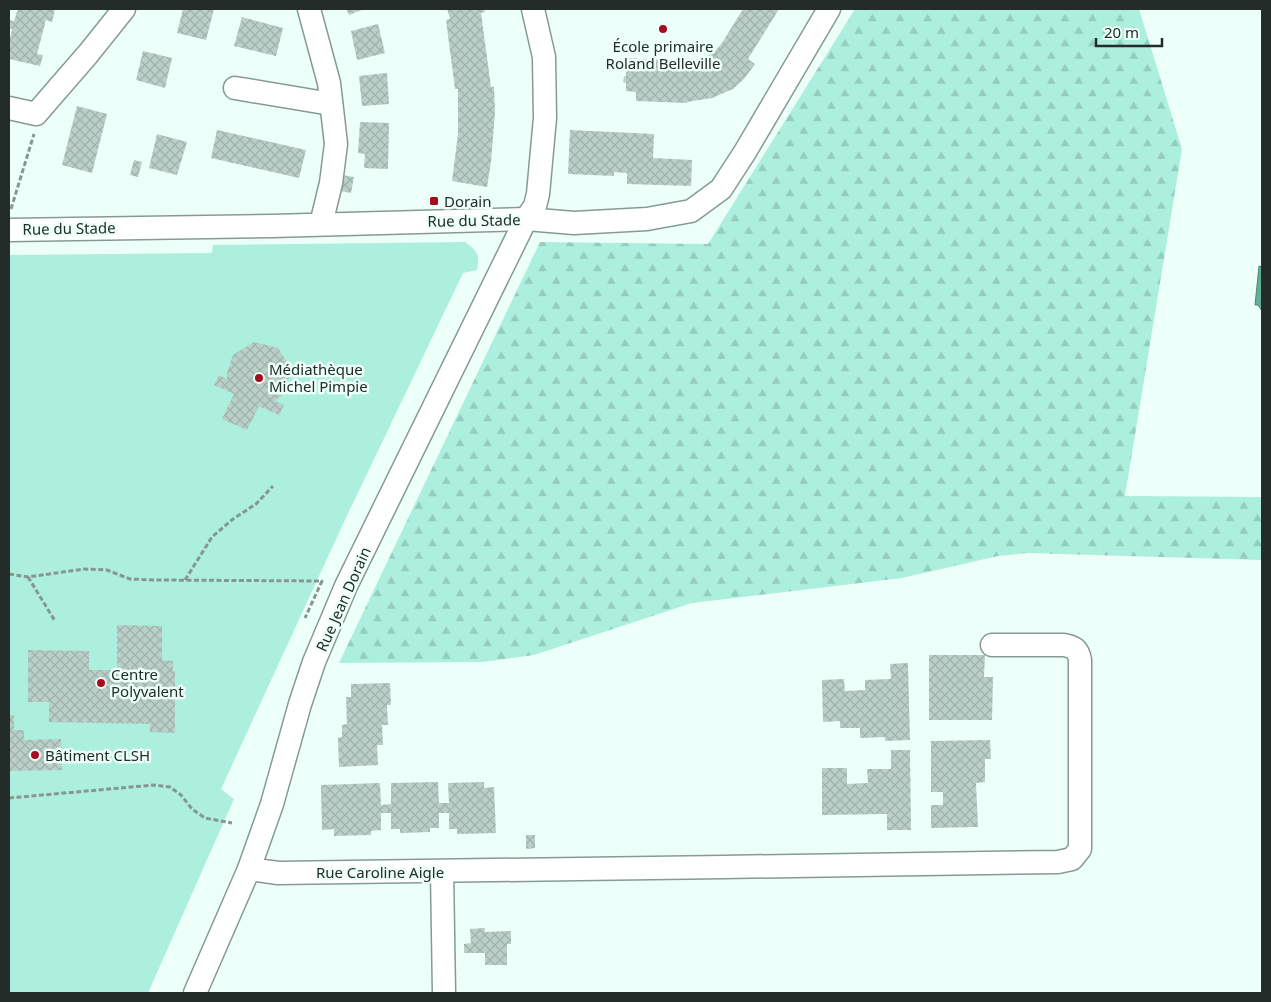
<svg xmlns="http://www.w3.org/2000/svg" width="1271" height="1002" viewBox="0 0 1271 1002" font-family="'Noto Sans',sans-serif">
  <style>
    .forest { fill: url(#forest-firs) }
    .pitch { fill: #acefdc }
    .water { fill: #61ae99; stroke: #4e8777 }
    .building { fill: url(#building-cross-hatch) }
    .lines { fill: none; stroke-linecap: round; stroke-linejoin: round }
    .minor-casing { stroke: #869a94; stroke-width: 25 }
    .path { stroke: #889691; stroke-width: 3; stroke-dasharray: 5 2.5; stroke-linecap: butt }
    .minor { stroke: #fff; stroke-width: 22 }
    .poi-dot { fill: #a50c1d; stroke: #edfff9; stroke-width: 2 }
    .labels { text-anchor: middle; dominant-baseline: central; stroke-width: 5; stroke-linejoin: round; paint-order: stroke }
    .poi-label { font-size: 15px; fill: #232c29; stroke: #edfff9; text-anchor: start }
    .street-label { font-size: 15px; fill: #232c29; stroke: #edfff9 }
  </style>
  <defs>
    <pattern id="forest-firs" width="22" height="20" patternUnits="userSpaceOnUse" patternTransform="scale(1.25)"><rect width="22" height="20" fill="#acefdc"/><path d="M5 1l3.5 6h-7zM16 11l3.5 6h-7z" fill="#94cdbd"/></pattern>
    <pattern id="building-cross-hatch" width="8" height="8" patternUnits="userSpaceOnUse" patternTransform="scale(1.25)"><rect width="8" height="8" fill="#b9cfc8"/><path d="M0 0l8 8M0 8l8-8" fill="none" stroke="#9fb2ac"/></pattern>
  </defs>
  <rect width="100%" height="100%" fill="#edfff9"/>
  <!-- forest -->
  <polygon class="forest" points="855,9 1139,9 1182,149 1125,496 1262,497 1262,560 1027,553 998,556 902,578 692,603 534,655 483,662 339,663 540,242 708,244"/>
  <!-- pitch -->
  <path class="pitch" d="M 465,242 C 478,251 480,255 477,270 L 463,273 L 344,522 L 221,789 L 234,799 L 148,993 L 9,993 L 9,255 L 212,253 L 213,245 Z"/>
  <!-- water -->
  <polygon class="water" points="1259,266 1262,267 1262,311 1258,305 1255,305"/>
  <!-- building -->
  <g class="building">
    <polygon points="18,9 55,9 52,22 46,20 37,54 43,55 40,66 9,59 9,43 12,29 9,28 9,20 14,21"/>
    <polygon points="183,9 214,9 206,40 177,33"/>
    <polygon points="346,9 364,9 349,15"/>
    <polygon points="447,9 484,9 485,12 481,13 491,87 494,87 495,112 491,162 487,187 452,181 458,134 458,89 455,89 446,20 450,19"/>
    <polygon points="743,9 779,9 748,59 755,64 744,79 733,89 712,98 687,102 687,103 636,101 636,92 626,91 626,83 623,82 624,77 626,76 627,58 688,61 703,58 715,51 722,43"/>
    <polygon points="242,17 283,28 276,56 234,46"/>
    <polygon points="378,24 385,53 357,60 351,31"/>
    <polygon points="143,51 172,58 165,88 136,80"/>
    <polygon points="387,73 389,104 362,106 359,76"/>
    <polygon points="77,106 107,114 92,173 62,165"/>
    <polygon points="360,122 389,123 388,169 364,168 365,154 358,153"/>
    <polygon points="217,130 306,150 299,178 211,158"/>
    <polygon points="570,130 654,134 653,158 692,160 691,186 627,184 627,173 614,172 614,176 568,174"/>
    <polygon points="157,134 187,142 177,175 149,168"/>
    <polygon points="134,160 142,162 138,177 130,175"/>
    <polygon points="342,175 354,177 351,193 340,191"/>
    <polygon points="254,342 278,348 291,369 285,393 275,401 284,405 279,415 259,406 247,430 222,419 234,394 214,385 219,375 227,379 227,373 233,355"/>
    <polygon points="117,625 162,626 162,660 173,661 173,671 175,671 175,733 150,732 150,724 49,722 49,702 28,702 28,650 89,651 89,670 117,670"/>
    <polygon points="929,655 985,655 984,677 993,677 992,720 929,720"/>
    <polygon points="908,663 910,740 885,741 885,737 860,738 860,728 840,728 840,721 823,722 822,680 844,679 845,691 865,690 865,680 891,679 890,664"/>
    <polygon points="390,683 391,705 387,705 388,725 382,725 383,745 377,745 378,765 339,767 338,738 342,737 342,725 347,724 346,697 351,697 351,684"/>
    <polygon points="9,715 14,715 14,730 24,730 24,740 61,739 62,770 9,771"/>
    <polygon points="990,740 991,759 985,759 985,782 976,783 978,827 931,828 931,805 943,805 943,792 931,792 931,741"/>
    <polygon points="891,750 910,750 911,830 887,830 887,814 822,815 822,768 847,768 847,784 868,783 867,769 891,769"/>
    <polygon points="438,782 439,803 449,803 448,783 484,782 484,788 494,787 496,833 457,834 457,829 449,829 449,813 439,813 439,828 430,828 430,832 400,833 400,829 391,829 391,813 381,813 381,830 371,831 371,835 334,836 334,829 322,830 321,785 380,783 381,805 391,804 391,783"/>
    <polygon points="526,835 535,835 535,848 526,849"/>
    <polygon points="485,928 485,932 511,931 511,944 507,944 507,965 485,965 485,953 464,953 464,944 471,943 470,929"/>
  </g>
  <g class="lines">
    <defs>
      <g id="minor">
        <polyline points="309,9 329,83 336,144 331,183 321,224"/>
        <polyline points="235,88 331,104"/>
        <polyline points="9,108 36,114 88,54 124,9"/>
        <polyline points="9,230 272,226 526,219 574,223 647,219 691,211 721,189 745,152 829,9"/>
        <path d="M 249,869 L 278,873 C 538,871 798,865 1058,862 L 1072,859 L 1080,849 L 1080,660 C 1078,649 1074,647 1064,645 L 992,645"/>
        <polyline points="442,872 444,993"/>
        <polyline points="195,993 249,869 272,804 300,704 314,662 346,586 526,219 535,206 538,194 545,118 544,57 533,9"/>
      </g>
    </defs>
    <!-- minor casing -->
    <use href="#minor" class="minor-casing"/>
    <!-- path -->
    <g class="path">
      <polyline points="11,209 34,134"/>
      <polyline points="9,574 28,577 84,569 107,570 130,579 156,580 322,581 305,618"/>
      <polyline points="28,577 55,621"/>
      <polyline points="185,580 212,537 233,519 256,504 273,486"/>
      <polyline points="9,798 154,785 170,787 181,795 192,809 205,818 232,823"/>
    </g>
    <!-- minor -->
    <use href="#minor" class="minor"/>
  </g>
  <!-- markers -->
  <g class="poi-dot">
    <circle cx="663" cy="29" r="5"/>
    <rect x="429" y="196" width="10" height="10" rx="2.5"/>
    <circle cx="259" cy="378" r="5"/>
    <circle cx="101" cy="683" r="5"/>
    <circle cx="35" cy="755" r="5"/>
  </g>
  <g class="labels">
    <!-- poi labels -->
    <g class="poi-label">
      <text x="663" y="46" text-anchor="middle">École primaire<tspan x="663" dy="17">Roland Belleville</tspan></text>
      <text x="444" y="201">Dorain</text>
      <text x="269" y="369">Médiathèque<tspan x="269" dy="17">Michel Pimpie</tspan></text>
      <text x="111" y="674">Centre<tspan x="111" dy="17">Polyvalent</tspan></text>
      <text x="45" y="755">Bâtiment CLSH</text>
    </g>
    <!-- street labels -->
    <g class="street-label">
      <text transform="translate(474 220) rotate(-1)">Rue du Stade</text>
      <text transform="translate(69 228) rotate(-1)">Rue du Stade</text>
      <text transform="translate(343 599) rotate(-66)">Rue Jean Dorain</text>
      <text x="380" y="872">Rue Caroline Aigle</text>
    </g>
  </g>
  <!-- border -->
  <rect width="1271" height="1002" fill="none" stroke="#232c29" stroke-width="20"/>
  <!-- scale -->
  <path d="M1096 38v8h66v-8" fill="none" stroke="#232c29" stroke-width="2.5"/>
  <text x="1104" y="38" font-size="15" fill="#232c29" stroke="#edfff9" stroke-width="4" paint-order="stroke">20 m</text>
</svg>
